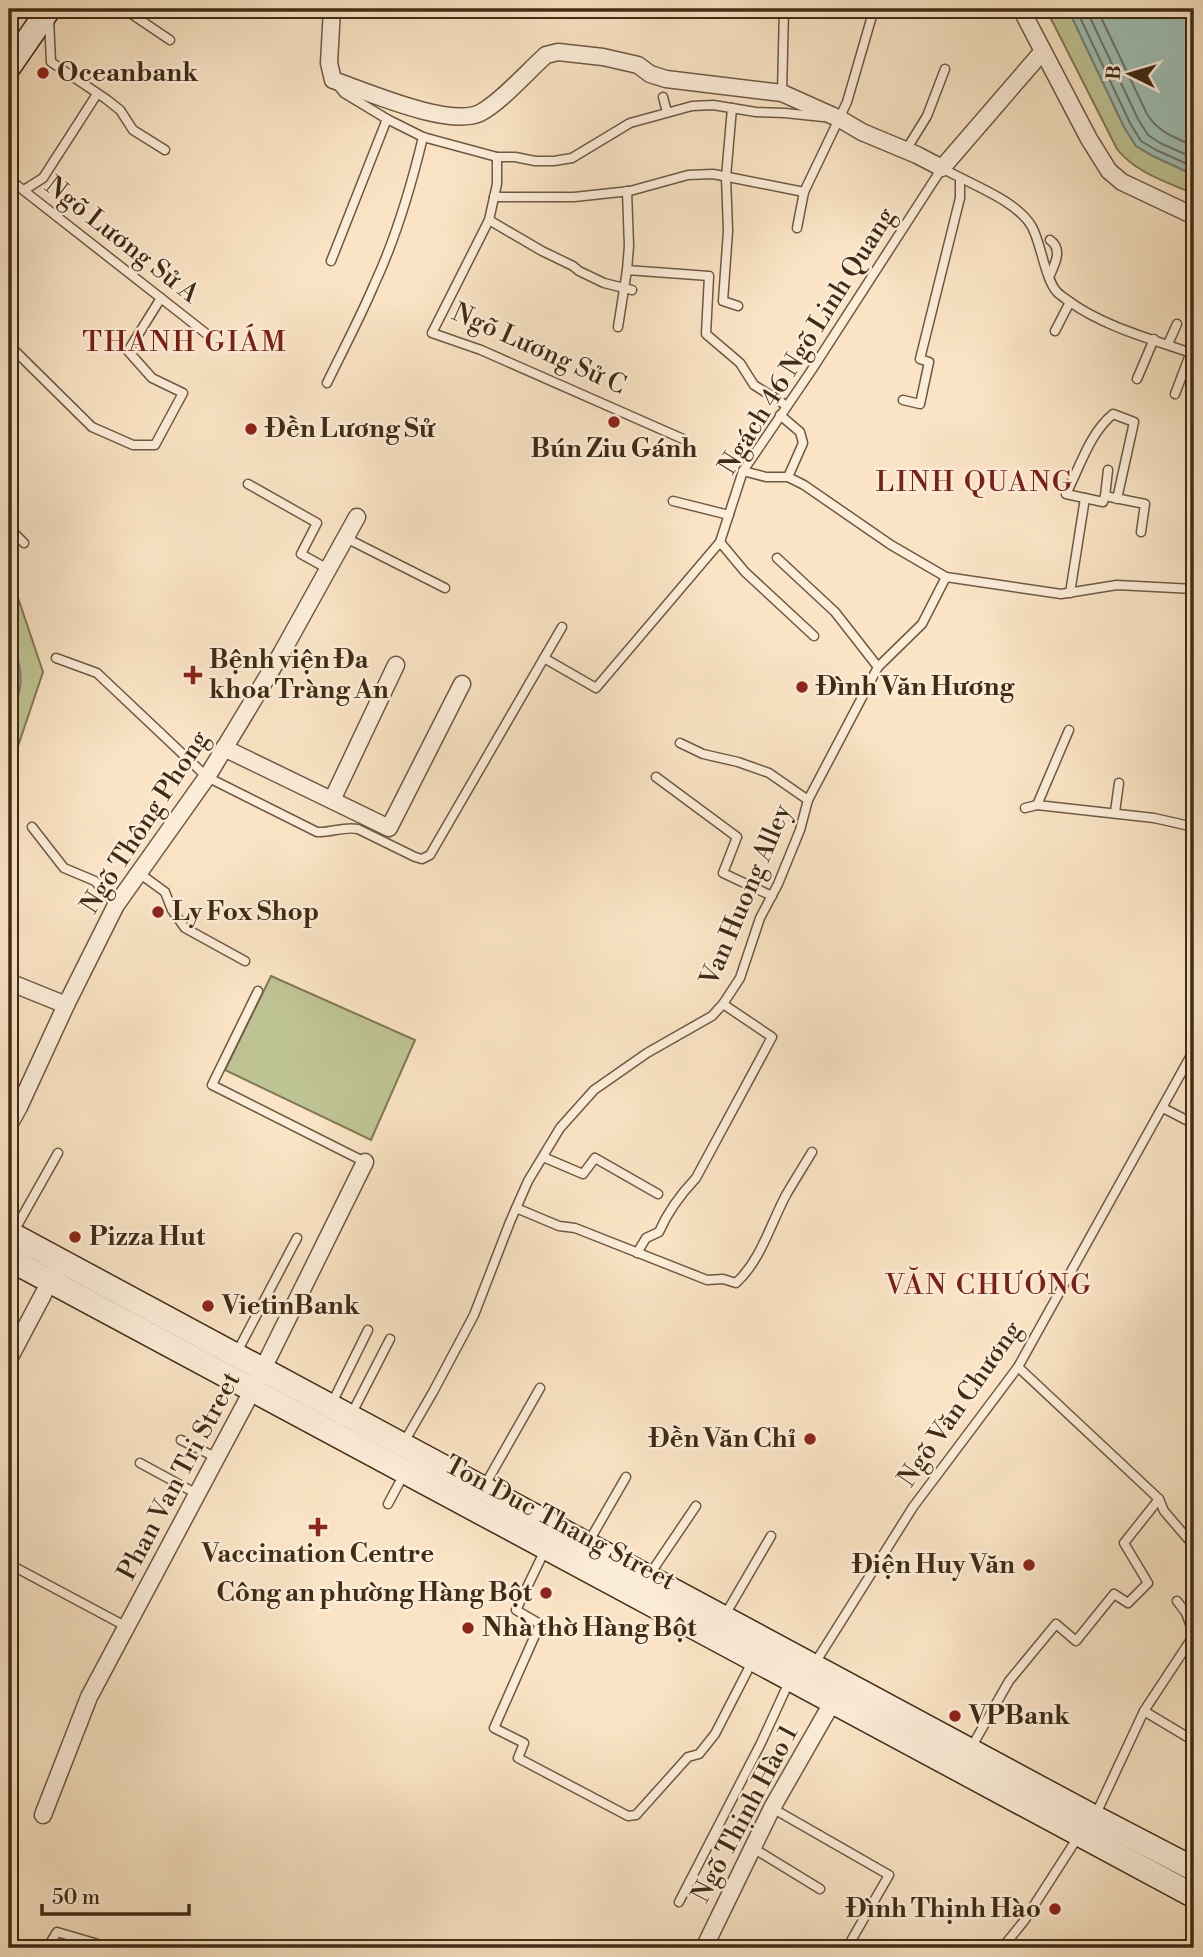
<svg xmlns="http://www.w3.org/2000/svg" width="1203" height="1957" viewBox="0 0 1203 1957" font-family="'Libre Bodoni',serif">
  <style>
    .green { fill: #bfc494; stroke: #807854; stroke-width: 2 }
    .water { fill: #9ebfb5; stroke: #788475; stroke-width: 2 }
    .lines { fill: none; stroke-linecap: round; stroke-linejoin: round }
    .shore { stroke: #6f7565; stroke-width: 2 }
    .lane-casing { stroke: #6e5941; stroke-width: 11 }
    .street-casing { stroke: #6e5941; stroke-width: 19 }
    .secondary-casing { stroke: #402b15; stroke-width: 26 }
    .lane { stroke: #fcedd9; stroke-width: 8 }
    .street { stroke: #fcedd9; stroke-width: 16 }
    .secondary { stroke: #fcedd9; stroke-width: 23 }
    .poi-dot { fill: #8f2418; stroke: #fcedd9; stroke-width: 2.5 }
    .labels { text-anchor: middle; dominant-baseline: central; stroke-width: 5; stroke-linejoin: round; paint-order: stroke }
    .poi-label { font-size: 26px; font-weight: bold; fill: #402b15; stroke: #fcedd9; text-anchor: start }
    .street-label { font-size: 26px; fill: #402b15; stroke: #fcedd9 }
    .neighbourhood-label { font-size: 28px; letter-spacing: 2px; fill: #7a1f14; stroke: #fcedd9 }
  </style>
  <rect width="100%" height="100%" fill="#fae4c5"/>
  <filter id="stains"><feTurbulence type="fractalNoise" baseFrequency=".00286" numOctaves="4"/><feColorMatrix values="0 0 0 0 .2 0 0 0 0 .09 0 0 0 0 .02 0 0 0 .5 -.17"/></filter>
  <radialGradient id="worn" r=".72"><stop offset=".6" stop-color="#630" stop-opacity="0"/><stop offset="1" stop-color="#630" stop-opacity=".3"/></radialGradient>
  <!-- green -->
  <g class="green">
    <path d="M 1046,9 L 1068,9 L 1124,127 L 1136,146 L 1153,156 L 1194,175 L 1194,194 C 1167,182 1136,173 1117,149 Z"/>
    <polygon points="9,583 16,592 43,672 9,773"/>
    <polygon points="271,976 415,1040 371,1140 225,1070"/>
  </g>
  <!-- water -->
  <g class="water">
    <polygon points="1068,9 1194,9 1194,175 1153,156 1136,146 1124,127"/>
    <path d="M 9,639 C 27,672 22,690 9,723 Z"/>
  </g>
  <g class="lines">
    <!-- shore -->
    <g class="shore">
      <polyline points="1076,9 1130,123 1141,141 1156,150 1194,167"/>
      <polyline points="1086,9 1138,119 1148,135 1160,143 1194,158"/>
      <path d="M 1097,9 L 1147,114 C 1159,133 1174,137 1194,146"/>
    </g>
    <defs>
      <g id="lane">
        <polyline points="124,9 170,40"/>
        <polyline points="49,19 51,62 106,99 120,110 133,130 165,150"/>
        <polyline points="336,83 344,93 387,119 423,137 497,157 515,157 535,161 554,161 572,158 630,123 692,106 713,105 756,112 785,113 823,117"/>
        <polyline points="782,93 784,9"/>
        <polyline points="663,97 667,112"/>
        <polyline points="732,108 726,177 728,231 723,301 738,306"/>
        <polyline points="906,150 927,116 945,69"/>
        <polyline points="497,157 497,184 489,220 432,333 481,350 683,439"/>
        <polyline points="9,179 208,335"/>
        <polyline points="24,190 43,178 97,94"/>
        <polyline points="494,197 574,197 630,191 688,175 713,174 804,192"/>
        <polyline points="489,220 542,251 573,266 579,271 604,283 632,290"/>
        <polyline points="797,228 804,192 847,102 874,9"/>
        <polyline points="331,261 387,119"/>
        <polyline points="627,270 629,246 627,191"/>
        <path d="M 1050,275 C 1055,264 1063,249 1050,240"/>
        <polyline points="618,327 627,270 709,276 706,334 740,363 754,385 787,406"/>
        <polyline points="1055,331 1070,302"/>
        <polyline points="1168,344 1177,324"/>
        <polyline points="9,345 92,427 133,445 155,445 183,393 152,378 128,351 161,298"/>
        <polyline points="1137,379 1154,339"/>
        <path d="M 327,383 C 343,350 360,318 374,285 C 396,238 411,187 423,137"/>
        <polyline points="1175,394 1191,352"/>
        <polyline points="903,400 920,404 929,362 920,359 956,214 960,198 960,179"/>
        <polyline points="780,415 800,432 803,443 788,477"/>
        <polyline points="743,471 766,477 788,477 804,485 891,545 946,577 1061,594 1117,585 1194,589"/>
        <polyline points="248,484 317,523 301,554 328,569"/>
        <polyline points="1105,496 1108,470"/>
        <path d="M 1117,499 L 1134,422 L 1113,414 C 1089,434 1080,467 1066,494 L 1103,502 L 1105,496 L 1145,504 L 1141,532"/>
        <polyline points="673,501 729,515"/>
        <polyline points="9,528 24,543"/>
        <polyline points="346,538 445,588"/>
        <polyline points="720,542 745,572 814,636"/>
        <polyline points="777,558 835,612 878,667"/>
        <polyline points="1070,593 1085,498"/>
        <path d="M 56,658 L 97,673 L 207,777 L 317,832 C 331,833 344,826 358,829 L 415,857 L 422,859 L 430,855 L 562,627"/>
        <path d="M 544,658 L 596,688 L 720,542 L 743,471 L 811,371 L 942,168 C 969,184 1017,200 1032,227 C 1041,243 1045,279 1057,292 C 1061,296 1066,299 1070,302 C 1107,328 1152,339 1194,354"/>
        <polyline points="1069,730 1037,805 1154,818 1194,827"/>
        <polyline points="680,743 703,754 738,762 769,773 808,800"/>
        <polyline points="656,777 737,837 723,873 772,896"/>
        <polyline points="1025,808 1037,805"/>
        <polyline points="1115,812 1119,783"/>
        <polyline points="32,827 64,868 95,881 116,905"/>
        <polyline points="139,873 165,892 172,910 185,928 245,961"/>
        <polyline points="258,991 212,1085 365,1162"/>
        <polyline points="1163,1108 1194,1124"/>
        <polyline points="543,1157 583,1174 595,1158 658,1194"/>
        <path d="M 516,1208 L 559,1226 L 575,1228 L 707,1280 L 723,1279 L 736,1283 C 761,1260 770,1225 786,1195 C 794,1181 803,1167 812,1152"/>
        <polyline points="13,1233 58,1153"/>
        <path d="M 637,1253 L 646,1238 L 659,1232 C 668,1211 680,1195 696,1178 L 772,1037 L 723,1004"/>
        <polyline points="236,1354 297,1238"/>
        <polyline points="332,1403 368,1330"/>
        <polyline points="352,1413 390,1339"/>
        <polyline points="181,1440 217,1458"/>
        <polyline points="403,1444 433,1392 474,1315 510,1222 528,1181 560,1128 594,1090 647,1053 712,1016 723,1004 740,978 760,918 778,884 800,830 808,800 878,667 922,624 946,577"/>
        <polyline points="140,1463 197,1494"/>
        <polyline points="485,1485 540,1388"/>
        <polyline points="1159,1499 1164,1511 1194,1546"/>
        <polyline points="388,1504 404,1474"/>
        <polyline points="588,1543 626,1477"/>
        <polyline points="545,1550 516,1610 540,1624 494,1728 524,1743 518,1758 628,1816 636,1815 688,1757 699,1754 715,1734 752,1662"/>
        <polyline points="9,1564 127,1627"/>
        <polyline points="650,1574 696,1506"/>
        <polyline points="1177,1601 1186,1613 1194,1635"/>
        <polyline points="725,1615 771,1536"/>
        <polyline points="815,1663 913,1507 1018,1367 1194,1050"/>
        <polyline points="1144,1711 1194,1741"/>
        <polyline points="971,1748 1009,1681 1056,1624 1076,1641 1114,1594 1128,1603 1148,1583 1124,1543 1159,1499 1018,1367"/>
        <polyline points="772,1808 889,1875 848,1946 850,1948"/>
        <polyline points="1095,1816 1144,1711 1194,1635"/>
        <polyline points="753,1848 820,1889"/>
        <polyline points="679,1902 761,1743 789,1682"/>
        <polyline points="47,1948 57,1932 98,1944 97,1948"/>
        <polyline points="1002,1948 1024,1921 1078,1837"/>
      </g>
      <g id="street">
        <path d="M 332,9 L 329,63 L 333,80 C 366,91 449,128 480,113 C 500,103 528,71 546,55 L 558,52 L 603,57 L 638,65 L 650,74 L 666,79 L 782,93 L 840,119 L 862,132 L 917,155 L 942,168 L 1043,51"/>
        <polyline points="1021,9 1089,139 1109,171 1122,182 1194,216"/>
        <polyline points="224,748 389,828 462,684"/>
        <polyline points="332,800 396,665"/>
        <polyline points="9,982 66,1005"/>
        <polyline points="9,1125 19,1107 66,1005 116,905 207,777 281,654 357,517"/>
        <polyline points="9,1359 55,1272"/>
        <polyline points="43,1815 89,1697 252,1391 365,1162"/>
        <polyline points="704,1948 772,1808 832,1703"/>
      </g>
      <g id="secondary">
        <polyline points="9,67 49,9"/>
        <polyline points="9,1233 1094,1817 1194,1869"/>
        <path d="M 9,1259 C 404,1471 798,1685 1194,1896"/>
      </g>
    </defs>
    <!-- lane casing -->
    <use href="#lane" class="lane-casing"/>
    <!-- street casing -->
    <use href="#street" class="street-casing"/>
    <!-- secondary casing -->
    <use href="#secondary" class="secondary-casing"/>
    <!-- lane -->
    <use href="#lane" class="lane"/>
    <!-- street -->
    <use href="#street" class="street"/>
    <!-- secondary -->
    <use href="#secondary" class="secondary"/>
  </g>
  <!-- markers -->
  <g class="poi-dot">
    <circle cx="43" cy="73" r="7"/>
    <circle cx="614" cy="422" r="7"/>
    <circle cx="251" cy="429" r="7"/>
    <path d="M189.5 664.5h7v7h7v7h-7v7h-7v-7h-7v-7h7z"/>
    <circle cx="802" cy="687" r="7"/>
    <circle cx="158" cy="912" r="7"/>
    <circle cx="75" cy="1237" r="7"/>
    <circle cx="208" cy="1306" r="7"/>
    <circle cx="810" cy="1439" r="7"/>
    <path d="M314.5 1516.5h7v7h7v7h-7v7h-7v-7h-7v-7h7z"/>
    <circle cx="1029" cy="1565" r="7"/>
    <circle cx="546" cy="1593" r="7"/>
    <circle cx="468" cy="1628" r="7"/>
    <circle cx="955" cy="1716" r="7"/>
    <circle cx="1055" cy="1909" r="7"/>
  </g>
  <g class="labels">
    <!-- poi labels -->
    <g class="poi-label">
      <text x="57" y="73">Oceanbank</text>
      <text x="265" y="429">Đền Lương Sử</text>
      <text x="614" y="449" text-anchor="middle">Bún Ziu Gánh</text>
      <text x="209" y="660">Bệnh viện Đa<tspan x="209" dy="30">khoa Tràng An</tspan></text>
      <text x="816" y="687">Đình Văn Hương</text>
      <text x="172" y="912">Ly Fox Shop</text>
      <text x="89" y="1237">Pizza Hut</text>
      <text x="222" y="1306">VietinBank</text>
      <text x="796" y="1439" text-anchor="end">Đền Văn Chỉ</text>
      <text x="318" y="1554" text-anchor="middle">Vaccination Centre</text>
      <text x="1015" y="1565" text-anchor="end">Điện Huy Văn</text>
      <text x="532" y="1593" text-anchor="end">Công an phường Hàng Bột</text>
      <text x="482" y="1628">Nhà thờ Hàng Bột</text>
      <text x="969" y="1716">VPBank</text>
      <text x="1041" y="1909" text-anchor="end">Đình Thịnh Hào</text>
    </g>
    <!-- street labels -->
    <g class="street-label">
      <text transform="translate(122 240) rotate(38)">Ngõ Lương Sử A</text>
      <text transform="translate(807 341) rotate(-58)">Ngách 46 Ngõ Linh Quang</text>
      <text transform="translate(539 349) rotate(24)">Ngõ Lương Sử C</text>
      <text transform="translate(145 822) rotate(-57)">Ngõ Thông Phong</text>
      <text transform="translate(746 895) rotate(-67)">Van Huong Alley</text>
      <text transform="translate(960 1404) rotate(-55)">Ngõ Văn Chương</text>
      <text transform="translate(179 1476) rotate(-62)">Phan Van Tri Street</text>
      <text transform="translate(560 1523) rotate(28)">Ton Duc Thang Street</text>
      <text transform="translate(745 1814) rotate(-62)">Ngõ Thịnh Hào 1</text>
    </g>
    <!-- neighbourhood labels -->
    <g class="neighbourhood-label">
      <text x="185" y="342">THANH GIÁM</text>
      <text x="975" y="482">LINH QUANG</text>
      <text x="989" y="1285">VĂN CHƯƠNG</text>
    </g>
  </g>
  <!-- margin -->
  <rect width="1203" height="1957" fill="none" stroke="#fae4c5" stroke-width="35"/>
  <rect x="10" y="10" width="1182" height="1936" fill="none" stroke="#402b15" stroke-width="3.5"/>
  <rect x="18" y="18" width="1168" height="1922" fill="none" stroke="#402b15" stroke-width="2"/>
  <!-- north arrow -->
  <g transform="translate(1130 74) rotate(275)" stroke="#fcedd9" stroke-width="5" paint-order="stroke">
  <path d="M0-5L12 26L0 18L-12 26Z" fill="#402b15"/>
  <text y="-10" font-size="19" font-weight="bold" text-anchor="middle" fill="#402b15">B</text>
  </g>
  <!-- scale -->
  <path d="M42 1904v10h147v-10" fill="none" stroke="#402b15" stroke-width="3.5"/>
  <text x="52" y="1904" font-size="21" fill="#402b15" stroke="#fcedd9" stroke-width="5" paint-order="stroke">50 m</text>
  <rect width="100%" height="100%" filter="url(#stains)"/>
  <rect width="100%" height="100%" fill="url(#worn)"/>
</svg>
